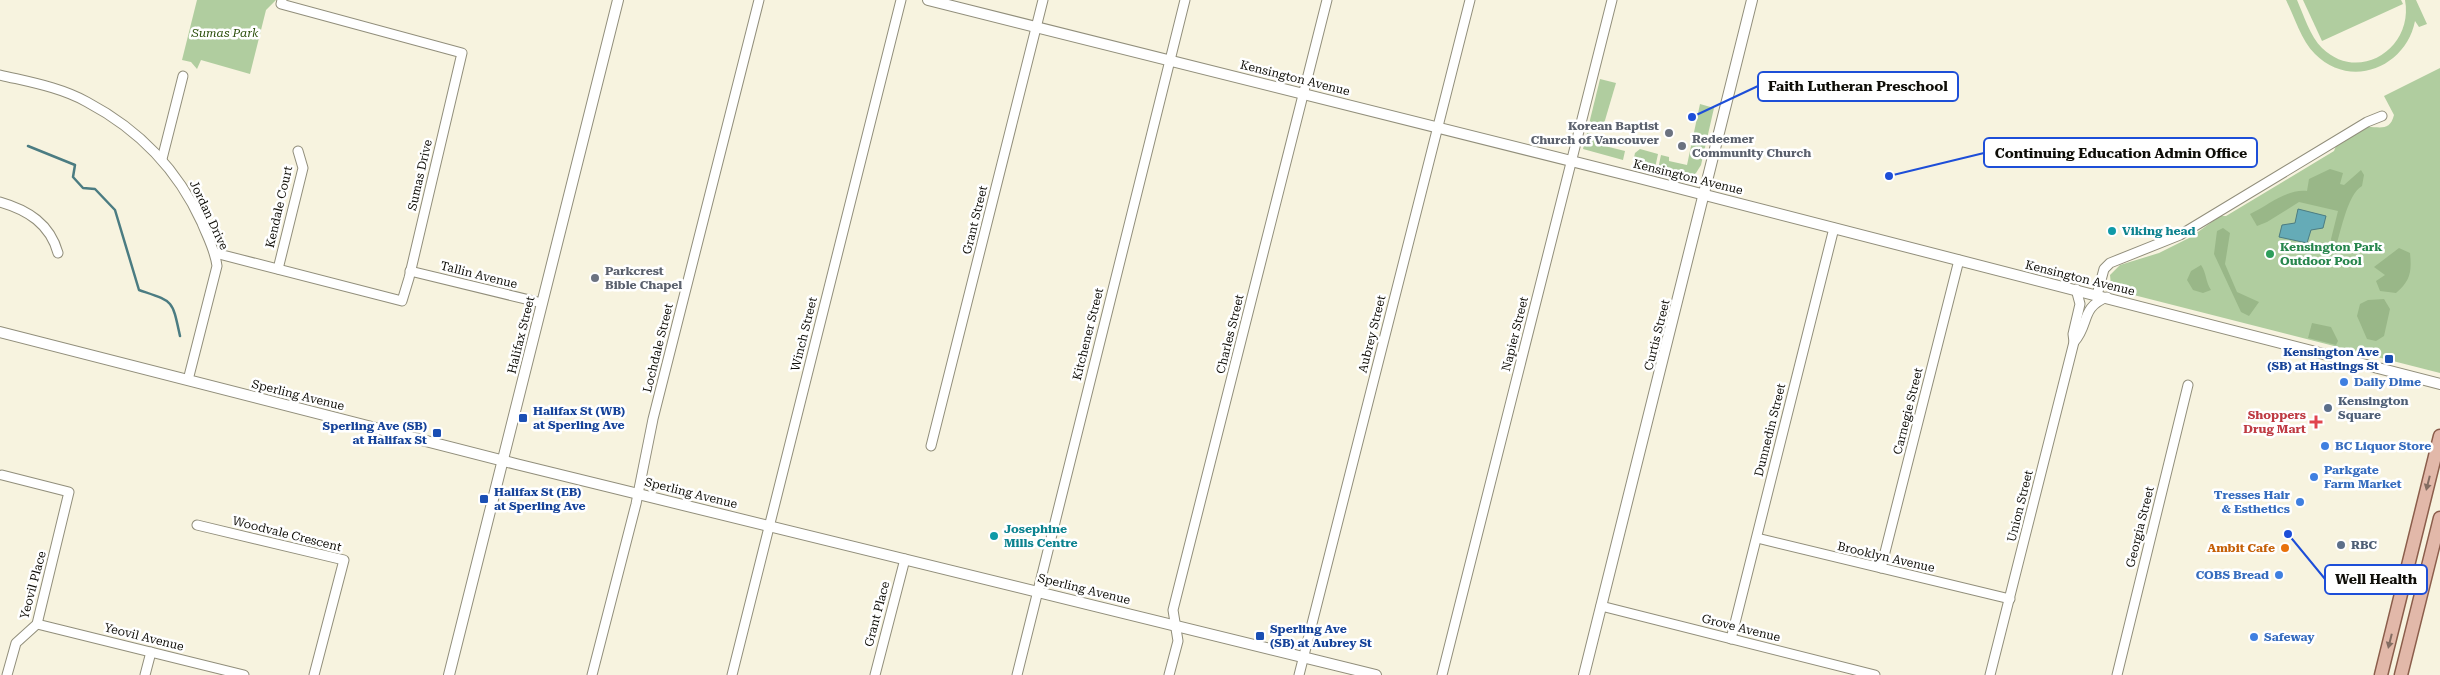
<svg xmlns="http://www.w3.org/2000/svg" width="2440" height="675" viewBox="0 0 2440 675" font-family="'Roboto Serif',serif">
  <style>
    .green { fill: #b0cd9f }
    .forest { fill: #99b788 }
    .water { fill: #65abb7; stroke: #4b7c82 }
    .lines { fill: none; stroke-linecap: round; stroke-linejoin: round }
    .stream { stroke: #4b7c82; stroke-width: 2.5 }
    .minor-casing { stroke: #918e7b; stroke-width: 11 }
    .tertiary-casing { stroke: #918e7b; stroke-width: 12 }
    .primary-casing { stroke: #8b5d4b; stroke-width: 15 }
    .minor { stroke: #fff; stroke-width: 9 }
    .tertiary { stroke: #fff; stroke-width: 10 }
    .primary { stroke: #e2b8a9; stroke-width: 12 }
    .oneway { fill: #836c61 }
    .worship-dot { fill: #6b7280; stroke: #fff; stroke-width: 2 }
    .culture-dot { fill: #0f9aa8; stroke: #fff; stroke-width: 2 }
    .leisure-dot { fill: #2e9e5b; stroke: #fff; stroke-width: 2 }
    .transit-dot { fill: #1a4fb4; stroke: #fff; stroke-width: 2 }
    .shop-dot { fill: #3f7fe0; stroke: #fff; stroke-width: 2 }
    .service-dot { fill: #5c6f8a; stroke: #fff; stroke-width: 2 }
    .health-dot { fill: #e0444e; stroke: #fff; stroke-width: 2 }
    .food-dot { fill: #e8710a; stroke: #fff; stroke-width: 2 }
    .labels { text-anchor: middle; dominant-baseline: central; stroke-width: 5; stroke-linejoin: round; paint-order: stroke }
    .park-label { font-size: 12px; font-style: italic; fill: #2b4f0b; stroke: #fff }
    .street-label { font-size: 12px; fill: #0f0e08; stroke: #fff }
    .worship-label { font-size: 12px; font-weight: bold; fill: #5b616d; stroke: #fff; text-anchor: start }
    .culture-label { font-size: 12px; font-weight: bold; fill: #0d838f; stroke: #fff; text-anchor: start }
    .leisure-label { font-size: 12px; font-weight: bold; fill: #27864d; stroke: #fff; text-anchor: start }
    .transit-label { font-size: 12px; font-weight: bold; fill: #164399; stroke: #fff; text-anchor: start }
    .shop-label { font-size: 12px; font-weight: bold; fill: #366cbe; stroke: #fff; text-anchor: start }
    .service-label { font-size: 12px; font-weight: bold; fill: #4e5e75; stroke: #fff; text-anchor: start }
    .health-label { font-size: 12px; font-weight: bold; fill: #be3a42; stroke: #fff; text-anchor: end }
    .food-label { font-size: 12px; font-weight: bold; fill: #c56008; stroke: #fff; text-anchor: end }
    .leader { fill: none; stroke: #1d4ed8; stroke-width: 2 }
    .callout-dot { fill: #1d4ed8; stroke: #fff; stroke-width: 2 }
    .callout { fill: #fff; stroke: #1d4ed8; stroke-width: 2 }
    .callout-label { font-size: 14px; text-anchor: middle; font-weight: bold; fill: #0f0e08 }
  </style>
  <rect width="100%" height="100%" fill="#f7f3df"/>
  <!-- green -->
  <g class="green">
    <polygon points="197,0 276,0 266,10 250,74 201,60 197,69 191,62 182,60"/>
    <path d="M 2286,0 L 2297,0 C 2304,16 2310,36 2322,48 C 2359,84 2414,48 2405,0 L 2416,0 L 2427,24 L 2419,27 L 2415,21 C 2406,67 2351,90 2315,54 C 2301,40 2295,18 2286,0 Z"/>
    <polygon points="2303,0 2401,0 2403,4 2322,41"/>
    <path d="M 2440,68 L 2440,373 L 2118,291 L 2111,285 L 2110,275 L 2120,265 L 2159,253 L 2191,237 L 2220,216 L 2226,216 L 2334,151 L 2336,146 L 2368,127 C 2381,127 2390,131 2394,115 L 2384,96 Z"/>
    <polygon points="1600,79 1616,83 1603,127 1589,124"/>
    <polygon points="1700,104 1714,108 1701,165 1696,173 1690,177 1658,169 1661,155 1669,157 1669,161 1687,165"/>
    <polygon points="1587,133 1603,137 1601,145 1625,151 1623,160 1583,149"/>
    <polygon points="1640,149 1658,154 1655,168 1633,162 1635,153"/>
  </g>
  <!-- forest -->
  <g class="forest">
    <path d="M 2330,169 L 2343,173 L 2340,184 L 2344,185 L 2361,170 L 2364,175 L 2362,186 C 2347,194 2340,236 2334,253 L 2331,239 L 2338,211 L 2299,202 L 2267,222 L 2257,226 L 2250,214 C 2269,205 2286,189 2307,191 L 2309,179 Z"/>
    <polygon points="2223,228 2230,233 2225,264 2237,292 2259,302 2249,316 2241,312 2214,254 2217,231"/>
    <path d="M 2399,248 L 2410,253 C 2412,272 2410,281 2396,293 L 2380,291 L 2376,281 L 2385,275 L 2374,267 Z"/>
    <path d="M 2201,265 C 2207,274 2205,281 2211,290 L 2203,293 L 2193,290 L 2187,280 L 2191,271 Z"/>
    <polygon points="2384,299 2390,309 2384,336 2376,341 2367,339 2357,316 2360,304 2368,300"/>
    <polygon points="2312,323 2331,327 2338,341 2336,345 2308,338"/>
  </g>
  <!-- water -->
  <polygon class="water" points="2298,209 2326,216 2323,228 2311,230 2307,243 2279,237 2282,225 2295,223"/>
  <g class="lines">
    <!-- stream -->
    <path class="stream" d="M 28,146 L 75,165 L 73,177 L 83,188 L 95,189 L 115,210 L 139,290 C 174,302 172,299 180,336"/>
    <defs>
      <g id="minor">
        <path d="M 0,75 C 29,82 60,87 87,102 C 138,129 178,170 202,223 C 208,238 215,250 217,266 L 188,380"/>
        <polyline points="162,159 183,76"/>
        <path d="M 0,202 C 28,210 50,224 58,253"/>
        <polyline points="215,253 402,301 409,278 462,53 281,4 282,0"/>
        <polyline points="278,269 303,168 298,151"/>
        <polyline points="410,271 542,303"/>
        <polyline points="2097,295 2104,269 2110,263 2180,235 2367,122 2382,116"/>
        <polyline points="2074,342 2073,334 2080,304 2076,289"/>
        <polyline points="931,446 1043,0"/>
        <polyline points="2,475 69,492 37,624 16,643 7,675"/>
        <polyline points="197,525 344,560 314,675"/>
        <polyline points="1757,538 2010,599"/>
        <polyline points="1881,568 1959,260"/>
        <polyline points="1601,606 1875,675"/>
        <polyline points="37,624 244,675"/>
        <polyline points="1731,639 1834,228"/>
        <polyline points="145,675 151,652"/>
        <polyline points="592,675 636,504 653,419 759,0"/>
        <polyline points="732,675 901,0"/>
        <polyline points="875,675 905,559"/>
        <polyline points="1017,675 1185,0"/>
        <polyline points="1169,675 1178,641 1173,610 1327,0"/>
        <polyline points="1299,675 1470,0"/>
        <polyline points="1442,675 1612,0"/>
        <path d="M 1990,675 L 2074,342 C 2090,324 2080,308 2107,297"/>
        <polyline points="2117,675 2188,385"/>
      </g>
      <g id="tertiary">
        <polyline points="928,0 1639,178 2440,384"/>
        <polyline points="0,332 516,464 1376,675"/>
        <polyline points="449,675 618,0"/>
        <polyline points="1584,675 1752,0"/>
      </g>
      <g id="primary">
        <polyline points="2381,675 2440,436"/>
        <polyline points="2401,675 2440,518"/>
      </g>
    </defs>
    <!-- minor casing -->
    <use href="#minor" class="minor-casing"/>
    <!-- tertiary casing -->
    <use href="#tertiary" class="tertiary-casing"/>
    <!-- primary casing -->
    <use href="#primary" class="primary-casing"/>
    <!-- minor -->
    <use href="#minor" class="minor"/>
    <!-- tertiary -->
    <use href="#tertiary" class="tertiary"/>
    <!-- primary -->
    <use href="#primary" class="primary"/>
  </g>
  <!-- one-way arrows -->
  <defs><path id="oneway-solid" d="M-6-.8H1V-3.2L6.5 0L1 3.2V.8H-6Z" transform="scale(1.25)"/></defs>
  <g class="oneway">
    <use href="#oneway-solid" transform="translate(2428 483) rotate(104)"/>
    <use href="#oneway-solid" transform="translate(2390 641) rotate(104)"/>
  </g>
  <!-- markers -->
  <g class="worship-dot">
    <circle cx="1669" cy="133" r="5"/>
    <circle cx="1682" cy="146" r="5"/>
    <circle cx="595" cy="278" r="5"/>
  </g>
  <g class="culture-dot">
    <circle cx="2112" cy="231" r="5"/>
    <circle cx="994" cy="536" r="5"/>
  </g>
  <circle class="leisure-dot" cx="2270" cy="254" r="5"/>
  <g class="transit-dot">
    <rect x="2384" y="354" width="10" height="10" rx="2.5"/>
    <rect x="518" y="413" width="10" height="10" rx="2.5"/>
    <rect x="432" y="428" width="10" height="10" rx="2.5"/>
    <rect x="479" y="494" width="10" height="10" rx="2.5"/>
    <rect x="1255" y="631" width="10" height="10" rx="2.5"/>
  </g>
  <g class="shop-dot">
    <circle cx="2344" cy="382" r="5"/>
    <circle cx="2325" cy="446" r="5"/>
    <circle cx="2314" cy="477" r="5"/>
    <circle cx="2300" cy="502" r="5"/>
    <circle cx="2279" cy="575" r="5"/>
    <circle cx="2254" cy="637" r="5"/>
  </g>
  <g class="service-dot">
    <circle cx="2328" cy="408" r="5"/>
    <circle cx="2341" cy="545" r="5"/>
  </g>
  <path class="health-dot" d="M2313.5 414.5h5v5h5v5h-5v5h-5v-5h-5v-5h5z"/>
  <circle class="food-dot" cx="2285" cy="548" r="5"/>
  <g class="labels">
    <!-- park labels -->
    <g class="park-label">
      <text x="225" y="33">Sumas Park</text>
    </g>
    <!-- street labels -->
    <g class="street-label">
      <text transform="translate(1295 78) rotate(14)">Kensington Avenue</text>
      <text transform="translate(420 175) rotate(-77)">Sumas Drive</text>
      <text transform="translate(1688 177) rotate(14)">Kensington Avenue</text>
      <text transform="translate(279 207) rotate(-77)">Kendale Court</text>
      <text transform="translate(209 215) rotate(65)">Jordan Drive</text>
      <text transform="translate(975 220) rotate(-76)">Grant Street</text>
      <text transform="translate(479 275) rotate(14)">Tallin Avenue</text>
      <text transform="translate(2080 278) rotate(14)">Kensington Avenue</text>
      <text transform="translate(804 334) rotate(-76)">Winch Street</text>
      <text transform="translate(1088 334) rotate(-76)">Kitchener Street</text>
      <text transform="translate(1230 334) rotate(-76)">Charles Street</text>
      <text transform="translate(1372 334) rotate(-76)">Aubrey Street</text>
      <text transform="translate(1515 334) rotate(-76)">Napier Street</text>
      <text transform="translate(521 335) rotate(-76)">Halifax Street</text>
      <text transform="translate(1657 335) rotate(-76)">Curtis Street</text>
      <text transform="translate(658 348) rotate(-76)">Lochdale Street</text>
      <text transform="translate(298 395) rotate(14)">Sperling Avenue</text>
      <text transform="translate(1908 411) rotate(-76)">Carnegie Street</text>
      <text transform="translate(1770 430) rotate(-76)">Dunnedin Street</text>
      <text transform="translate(691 493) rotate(14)">Sperling Avenue</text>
      <text transform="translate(2020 506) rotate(-76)">Union Street</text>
      <text transform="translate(2140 527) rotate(-76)">Georgia Street</text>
      <text transform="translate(287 534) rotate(14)">Woodvale Crescent</text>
      <text transform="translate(1886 557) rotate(13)">Brooklyn Avenue</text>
      <text transform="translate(33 585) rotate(-75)">Yeovil Place</text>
      <text transform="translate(1084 589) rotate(14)">Sperling Avenue</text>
      <text transform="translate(877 614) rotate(-75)">Grant Place</text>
      <text transform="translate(1741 628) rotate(14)">Grove Avenue</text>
      <text transform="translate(144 637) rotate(14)">Yeovil Avenue</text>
    </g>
    <!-- worship labels -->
    <g class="worship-label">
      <text x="1659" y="126" text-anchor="end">Korean Baptist<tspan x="1659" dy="14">Church of Vancouver</tspan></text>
      <text x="1692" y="139">Redeemer<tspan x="1692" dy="14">Community Church</tspan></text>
      <text x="605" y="271">Parkcrest<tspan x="605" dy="14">Bible Chapel</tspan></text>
    </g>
    <!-- culture labels -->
    <g class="culture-label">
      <text x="2122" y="231">Viking head</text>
      <text x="1004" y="529">Josephine<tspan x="1004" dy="14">Mills Centre</tspan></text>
    </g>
    <!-- leisure labels -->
    <g class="leisure-label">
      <text x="2280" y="247">Kensington Park<tspan x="2280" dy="14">Outdoor Pool</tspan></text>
    </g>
    <!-- transit labels -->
    <g class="transit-label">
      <text x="2379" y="352" text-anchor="end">Kensington Ave<tspan x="2379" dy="14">(SB) at Hastings St</tspan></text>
      <text x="533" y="411">Halifax St (WB)<tspan x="533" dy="14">at Sperling Ave</tspan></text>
      <text x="427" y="426" text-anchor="end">Sperling Ave (SB)<tspan x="427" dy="14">at Halifax St</tspan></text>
      <text x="494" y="492">Halifax St (EB)<tspan x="494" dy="14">at Sperling Ave</tspan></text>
      <text x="1270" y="629">Sperling Ave<tspan x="1270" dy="14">(SB) at Aubrey St</tspan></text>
    </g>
    <!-- shop labels -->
    <g class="shop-label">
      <text x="2354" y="382">Daily Dime</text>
      <text x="2335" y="446">BC Liquor Store</text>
      <text x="2324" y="470">Parkgate<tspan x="2324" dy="14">Farm Market</tspan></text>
      <text x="2290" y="495" text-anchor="end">Tresses Hair<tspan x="2290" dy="14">&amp; Esthetics</tspan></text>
      <text x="2269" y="575" text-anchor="end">COBS Bread</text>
      <text x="2264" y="637">Safeway</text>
    </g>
    <!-- service labels -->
    <g class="service-label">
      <text x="2338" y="401">Kensington<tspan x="2338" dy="14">Square</tspan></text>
      <text x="2351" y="545">RBC</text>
    </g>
    <!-- health labels -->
    <g class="health-label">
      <text x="2306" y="415">Shoppers<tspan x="2306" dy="14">Drug Mart</tspan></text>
    </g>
    <!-- food labels -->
    <g class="food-label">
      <text x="2275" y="548">Ambit Cafe</text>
    </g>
  </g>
  <!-- callouts -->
  <path class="leader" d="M1692 117L1758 86M1889 176L1984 153M2288 534L2325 579"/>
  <g class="callout-dot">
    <circle cx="1692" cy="117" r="5"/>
    <circle cx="1889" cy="176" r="5"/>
    <circle cx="2288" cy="534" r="5"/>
  </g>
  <g class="callout">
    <rect x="1758" y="72" width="200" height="29" rx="5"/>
    <rect x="1984" y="138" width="273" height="29" rx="5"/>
    <rect x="2325" y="565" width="102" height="29" rx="5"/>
  </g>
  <g class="callout-label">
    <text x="1858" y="91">Faith Lutheran Preschool</text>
    <text x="2121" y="158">Continuing Education Admin Office</text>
    <text x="2376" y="584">Well Health</text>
  </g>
</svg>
